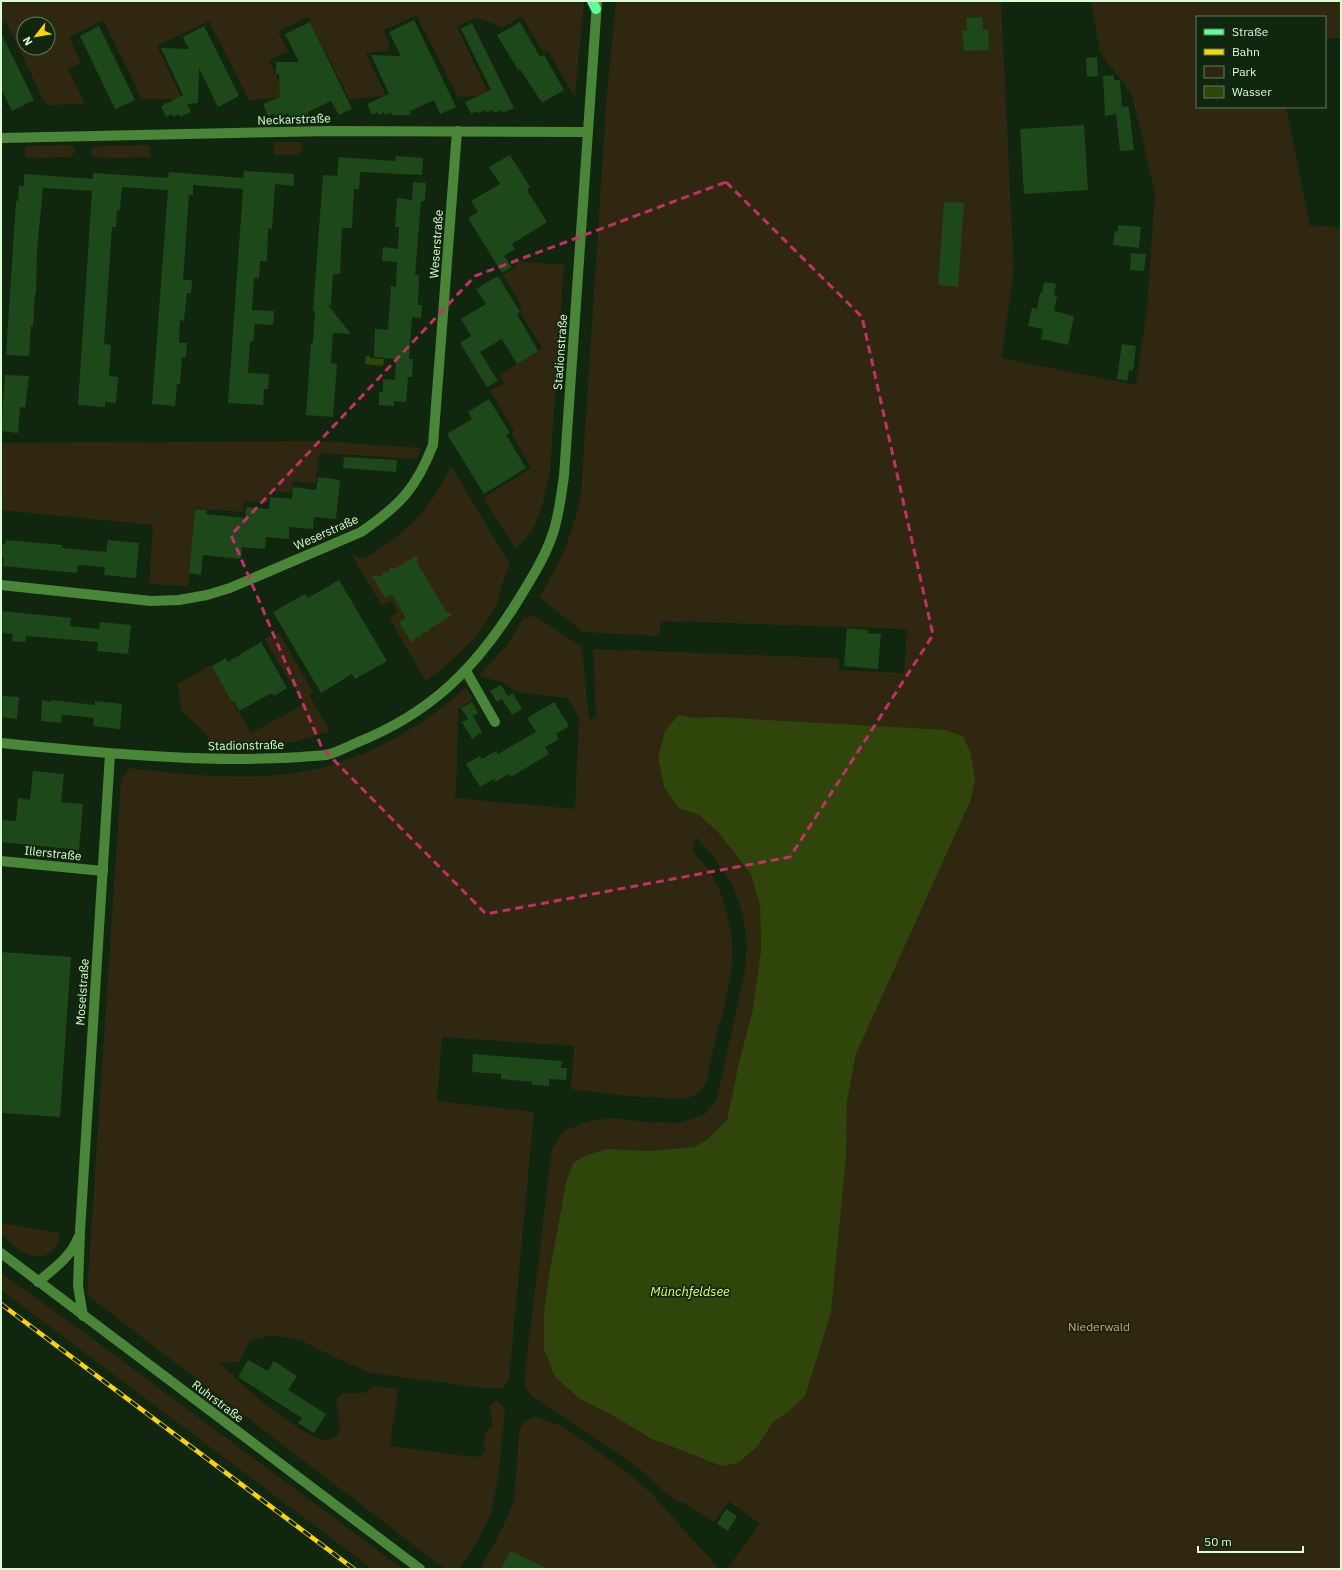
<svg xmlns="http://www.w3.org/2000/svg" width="1342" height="1570" viewBox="0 0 1342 1570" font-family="'IBM Plex Sans',sans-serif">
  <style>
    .green { fill: #302711; fill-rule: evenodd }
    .water { fill: #2f4509 }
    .building { fill: #1d481a }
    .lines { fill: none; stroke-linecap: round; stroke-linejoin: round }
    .minor { stroke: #4a8638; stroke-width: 10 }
    .major { stroke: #5bff96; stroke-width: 10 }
    .rail-casing { stroke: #ffd500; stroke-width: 4.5 }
    .rail { stroke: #11260e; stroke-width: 3; stroke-dasharray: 9; stroke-linecap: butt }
    .marked { fill: none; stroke: #c42f67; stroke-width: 3; stroke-dasharray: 8 5; stroke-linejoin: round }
    .labels { text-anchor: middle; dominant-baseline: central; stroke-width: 3.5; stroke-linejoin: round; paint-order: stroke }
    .street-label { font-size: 12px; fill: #daffd4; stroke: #11260e }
    .park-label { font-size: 12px; fill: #e39d5c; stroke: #11260e }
    .water-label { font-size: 13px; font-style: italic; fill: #e0ff62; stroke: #11260e }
  </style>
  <rect width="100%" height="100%" fill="#11260e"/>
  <!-- green -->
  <g class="green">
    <path d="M 1,1 L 584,1 L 575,97 L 548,51 L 544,54 L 522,16 L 504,27 L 475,18 L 457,27 L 490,96 L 458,97 L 416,15 L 384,30 L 389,43 L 389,51 L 366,53 L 386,96 L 349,99 L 308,17 L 278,32 L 288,51 L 269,60 L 286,97 L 249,100 L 209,21 L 157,46 L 182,99 L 142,99 L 103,20 L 69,37 L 81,63 L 68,69 L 85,104 L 46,105 L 6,22 L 1,24 ZM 24,24 L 48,24 L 48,48 L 24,48 Z"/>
    <path d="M 616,1 L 1001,1 L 1014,272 L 1001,358 L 1136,385 L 1147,307 L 1155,193 L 1132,95 L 1100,52 L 1091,1 L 1341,1 L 1341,38 L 1325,39 L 1325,17 L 1197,17 L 1197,107 L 1286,107 L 1310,226 L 1341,227 L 1341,1569 L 727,1569 L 760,1524 L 729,1501 L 714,1522 L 684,1503 L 675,1501 L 635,1465 L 532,1396 L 525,1387 L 525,1373 L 552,1148 L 564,1131 L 589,1121 L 614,1118 L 647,1122 L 678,1123 L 704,1115 L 716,1100 L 722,1077 L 745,970 L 747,945 L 743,915 L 733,886 L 715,859 L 696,837 L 693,851 C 698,857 704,863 709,870 C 720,887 726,907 730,927 C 739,972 720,1016 711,1059 C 709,1068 709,1077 704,1085 C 700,1093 692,1097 685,1099 L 626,1096 L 571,1089 L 574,1046 L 442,1037 L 437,1101 L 534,1112 L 509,1379 L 503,1388 L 483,1388 L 371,1373 L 338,1359 L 302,1341 L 272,1335 L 250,1341 L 239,1362 L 219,1362 C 246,1389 290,1429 326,1441 L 337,1436 L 340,1428 L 336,1402 L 342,1393 L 364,1393 L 375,1386 L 398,1389 L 390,1446 L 473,1457 L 481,1456 L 485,1451 C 484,1441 482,1432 492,1427 C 493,1417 490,1415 490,1406 L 495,1401 L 501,1404 L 505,1411 L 499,1472 L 491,1515 L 476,1543 L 459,1569 L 445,1569 L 87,1295 L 121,779 L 130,768 C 179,774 228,779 278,775 C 347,770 415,734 466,687 L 473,699 L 458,709 L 457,768 L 455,798 L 575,809 L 579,718 L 567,698 L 516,692 L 502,682 L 479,676 L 507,645 L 523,618 L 531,616 L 538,618 L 582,647 L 589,719 L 596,718 L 593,649 L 839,658 L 839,670 L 904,673 L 907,629 L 661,621 L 659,636 L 583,632 L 539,597 C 560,563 574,533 581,493 L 607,92 ZM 678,715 L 696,718 L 715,717 L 970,802 L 856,1054 L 847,1102 L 846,1158 L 831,1313 L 805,1395 L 788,1412 L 773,1422 L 758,1446 L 721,1466 L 650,1438 L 612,1415 L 580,1399 L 555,1239 L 566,1182 L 573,1163 L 605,1149 L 648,1151 L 694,1147 L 708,1139 L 727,1120 L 734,1092 L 740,1058 L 752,1013 L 761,950 L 760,906 L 751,874 L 717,831 L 699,815 L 679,808 L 664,787 L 658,757 L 665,731 Z"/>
    <polygon points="273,142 300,142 303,146 303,150 298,155 274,155"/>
    <polygon points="68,145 73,146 75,151 71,157 25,158 25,146"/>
    <polygon points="150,145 150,157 97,158 93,157 91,152 93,148 97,146"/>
    <polygon points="516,261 564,265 550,470 543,503 534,527 516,549 483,498 531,468 511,433 514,431 490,391 504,383 499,375 542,348 519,310 522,307 503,275 516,267"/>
    <polygon points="317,441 421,448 417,459 319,453 316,483 293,481 292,492 269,491 268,503 244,501 243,512 195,508 188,586 149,584 153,525 1,510 1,443"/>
    <path d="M 451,466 L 510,565 L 501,587 L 497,606 L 474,638 L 441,670 L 426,681 L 389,618 L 398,612 L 391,601 L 382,606 L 351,554 L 363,559 C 404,536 431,509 451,466 Z"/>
    <polygon points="279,633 313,692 309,695 330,731 295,742 214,747 202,730 182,712 178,684 211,665 251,733 304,704 264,639"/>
    <path d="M 1,1223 L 60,1233 C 57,1254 43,1262 23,1252 C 15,1248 8,1239 1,1234 Z"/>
    <polygon points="1,1273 86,1334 403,1569 372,1569 1,1290"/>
    <polygon points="534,1416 562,1426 631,1475 653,1495 719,1569 480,1569 500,1533 514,1502 519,1431 524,1422"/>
  </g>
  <!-- water -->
  <g class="water">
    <polygon points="366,356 370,356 370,358 384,359 383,366 365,364"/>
    <polygon points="678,715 696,718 715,717 946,730 963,736 971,754 975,781 970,802 856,1054 847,1102 846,1158 831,1313 805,1396 788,1412 773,1422 758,1446 738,1463 721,1466 650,1438 612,1415 580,1399 555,1377 544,1349 544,1313 549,1275 566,1182 573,1163 585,1156 605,1149 648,1151 694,1147 708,1139 727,1120 740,1058 752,1013 761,950 760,906 751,874 717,831 699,815 679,808 664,787 658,757 665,731"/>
  </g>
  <!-- building -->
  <g class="building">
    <polygon points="982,17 983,30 988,29 989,50 964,51 962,31 967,31 966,18"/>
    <polygon points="414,20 456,107 440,114 434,100 410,111 410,115 392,115 391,112 385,115 384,112 379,115 377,112 372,115 367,104 389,94 371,55 401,56 389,32"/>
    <polygon points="310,22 352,109 339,115 331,101 308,112 308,116 289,116 288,113 282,116 281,113 275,116 274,113 268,116 263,104 280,97 279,74 276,74 276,62 299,62 285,34"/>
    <polygon points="520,22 540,57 544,55 564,90 542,103 520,69 518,70 497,35"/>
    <polygon points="472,23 514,108 502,113 501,110 494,113 492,110 486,113 485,110 478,113 477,111 471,114 465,102 491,90 461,29"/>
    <polygon points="99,26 135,100 115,109 80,36"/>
    <polygon points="204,26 239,96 218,107 199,68 198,103 187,104 191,112 180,117 179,114 173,117 172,114 166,117 161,106 183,95 161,48 189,49 183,37"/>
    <polygon points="1,33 34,100 12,111 1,89"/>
    <polygon points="1097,57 1098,76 1087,77 1086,58"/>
    <polygon points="1114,75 1114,80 1120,80 1122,107 1128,106 1129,110 1134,150 1120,151 1116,114 1105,116 1103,76"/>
    <polygon points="1084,125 1088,190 1024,194 1020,129"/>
    <polygon points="510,155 530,187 527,190 547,222 512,244 515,249 504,256 512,267 502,273 468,218 478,212 471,201 500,184 489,167"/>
    <polygon points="396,156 423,158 422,175 360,172 359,189 354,189 352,228 342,228 340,274 333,274 331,305 328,305 351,334 333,333 331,363 337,364 333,417 306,415 311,343 313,343 315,311 313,311 323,175 337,176 339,157 395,161"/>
    <polygon points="244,171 294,174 294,186 275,184 272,229 268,228 267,261 260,261 259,278 254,278 252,310 274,311 273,325 255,324 253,342 250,341 248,373 269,374 268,389 264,389 263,405 228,403 243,189 193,185 193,195 189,195 183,280 192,280 191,293 187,293 184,321 180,320 179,343 187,343 186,357 182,357 180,384 177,384 175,406 152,404 168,190 122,187 120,210 117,210 116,227 112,227 104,344 111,345 109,376 118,377 116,403 105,402 105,407 78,405 92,191 43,188 37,250 36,294 35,294 33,326 31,326 29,356 6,355 16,201 18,201 19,186 24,186 24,174 93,179 93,173 168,178 169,172 243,178"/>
    <polygon points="413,182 426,183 425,201 421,201 415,275 419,275 418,305 422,305 421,318 412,317 409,359 413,359 412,377 408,377 406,402 394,401 394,406 379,405 379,392 383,392 383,379 395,380 396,359 374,357 375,329 388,330 391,286 396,287 397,262 382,261 383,247 398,249 399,227 395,227 397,198 412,200"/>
    <polygon points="944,202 964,203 958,287 938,285"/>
    <polygon points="1118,225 1141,227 1139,248 1113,245 1115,231 1118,231"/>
    <polygon points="1131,253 1146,254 1144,271 1130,270"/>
    <polygon points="498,276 520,312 517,314 538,351 517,364 502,339 480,352 498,381 487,387 460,343 471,336 461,319 486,304 476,289"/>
    <polygon points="1044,282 1056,284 1054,295 1057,296 1054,311 1074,316 1068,345 1041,339 1043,329 1028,326 1032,308 1037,309 1040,293 1042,293"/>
    <polygon points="1122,344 1136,346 1133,371 1129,370 1127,381 1117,379"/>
    <polygon points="5,375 29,376 25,408 20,407 18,433 1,431"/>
    <polygon points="489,399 510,433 506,435 526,468 484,494 447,434 472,419 468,412"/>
    <polygon points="344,457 397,460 396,472 343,468"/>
    <polygon points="318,477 340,480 336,519 314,517 313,529 289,527 289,539 266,537 265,549 242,547 241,559 203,555 201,575 189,573 195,509 207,510 206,514 245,518 246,507 269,509 270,497 292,499 293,487 316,490"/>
    <polygon points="6,540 62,545 62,548 106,552 108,540 139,543 136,578 104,575 105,567 78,565 77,573 3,566 4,558 1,557 1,544 5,544"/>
    <polygon points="417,555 418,564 445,610 452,615 431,628 427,633 424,632 420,637 417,636 412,643 399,622 406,618 392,594 385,598 372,576 382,576 382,573 389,572 389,568 396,568"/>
    <polygon points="339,580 387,661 355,679 352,674 321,693 273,612 305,594 308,598"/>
    <polygon points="1,611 71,618 70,626 99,629 100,622 131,625 128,654 97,651 98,642 26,636 25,642 12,641 13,634 1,633"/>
    <polygon points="847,628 868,630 867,633 881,634 878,669 844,666"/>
    <polygon points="261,642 287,688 274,696 272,693 239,711 234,701 232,702 212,666 226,658 228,662"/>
    <polygon points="501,685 508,696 513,693 522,709 512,715 502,699 497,702 490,691"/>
    <polygon points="1,696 19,697 17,719 1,717"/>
    <polygon points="42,700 51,702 51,700 95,705 95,701 122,704 120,729 93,726 94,718 78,716 62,715 61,723 41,721"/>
    <polygon points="472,702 478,713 473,716 482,732 472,739 462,722 468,719 461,708"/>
    <polygon points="554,702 569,726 556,734 559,739 545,747 549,754 511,777 509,774 495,782 494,779 480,787 466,764 480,756 482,759 496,751 498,754 536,732 527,718"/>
    <polygon points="33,771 64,774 61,802 83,804 79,850 1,842 1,820 16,821 18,798 30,800"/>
    <polygon points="1,952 71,957 60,1117 1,1113"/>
    <polygon points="473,1054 562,1061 561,1068 567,1068 566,1080 549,1079 549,1086 532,1085 532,1082 501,1079 501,1074 472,1072"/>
    <polygon points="248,1360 268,1371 274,1361 297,1376 288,1390 326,1414 314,1433 298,1423 302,1418 238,1377"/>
    <polygon points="726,1509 737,1516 728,1531 717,1524"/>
    <polygon points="510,1551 549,1569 501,1569"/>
  </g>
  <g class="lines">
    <!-- minor -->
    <g class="minor">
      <polyline points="1,138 330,131 587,132"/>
      <path d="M 1,585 L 151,601 L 179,600 L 207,595 L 230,588 L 361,532 C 399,506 416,489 433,445 L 457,131"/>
      <polyline points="466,671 495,722"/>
      <path d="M 1,743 C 81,751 160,759 240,759 C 261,759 281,758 301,757 C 309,756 318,756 326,755 C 336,753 347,747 356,743 C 431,713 475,669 517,602 C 530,581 544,559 552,536 C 559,517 561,496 564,476 L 597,2"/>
      <polyline points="1,861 103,871"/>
      <polyline points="1,1253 420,1569"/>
      <path d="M 38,1282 C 53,1269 71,1257 78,1238"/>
      <polyline points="83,1316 78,1286 80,1231 110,754"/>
    </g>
    <!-- major -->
    <polyline class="major" points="592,1 596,9"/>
    <defs>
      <polyline id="rail" points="1,1304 354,1569"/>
    </defs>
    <!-- rail casing -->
    <use href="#rail" class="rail-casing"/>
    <!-- rail -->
    <use href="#rail" class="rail"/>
  </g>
  <!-- marked area -->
  <path class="marked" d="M 726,182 L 862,317 L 933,635 L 790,857 L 486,914 L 322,748 L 231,535 L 475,276 Z"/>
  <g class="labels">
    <!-- street labels -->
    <g class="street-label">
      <text transform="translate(294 119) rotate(-2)">Neckarstraße</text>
      <text transform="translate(436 244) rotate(-86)">Weserstraße</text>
      <text transform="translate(560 352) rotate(-86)">Stadionstraße</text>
      <text transform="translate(326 532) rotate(-24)">Weserstraße</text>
      <text transform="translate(246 745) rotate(-1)">Stadionstraße</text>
      <text transform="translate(53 853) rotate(6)">Illerstraße</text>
      <text transform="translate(82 992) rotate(-86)">Moselstraße</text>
      <text transform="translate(218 1401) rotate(37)">Ruhrstraße</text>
    </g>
    <!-- park labels -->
    <g class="park-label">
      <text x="1099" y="1326">Niederwald</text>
    </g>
    <!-- water labels -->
    <g class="water-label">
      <text x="690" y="1291">Münchfeldsee</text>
    </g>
  </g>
  <!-- border -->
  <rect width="1342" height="1570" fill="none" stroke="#daffd4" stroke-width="4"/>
  <!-- legend -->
  <rect x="1196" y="16" width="130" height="92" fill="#11260e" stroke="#617d5d"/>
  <rect x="1204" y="29" width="20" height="6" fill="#5bff96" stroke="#617d5d"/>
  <text x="1232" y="36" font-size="12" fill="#daffd4">Straße</text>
  <rect x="1204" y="49" width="20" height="6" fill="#ffd500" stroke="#617d5d"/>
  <text x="1232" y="56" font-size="12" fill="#daffd4">Bahn</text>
  <rect x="1204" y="66" width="20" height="12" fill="#302711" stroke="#617d5d"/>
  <text x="1232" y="76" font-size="12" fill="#daffd4">Park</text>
  <rect x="1204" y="86" width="20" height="12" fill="#2f4509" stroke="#617d5d"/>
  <text x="1232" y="96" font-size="12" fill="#daffd4">Wasser</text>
  <!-- north arrow -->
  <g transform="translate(36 36) rotate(239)"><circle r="19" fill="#11260e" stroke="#617d5d"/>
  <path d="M0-3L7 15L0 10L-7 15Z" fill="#ffd500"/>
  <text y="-6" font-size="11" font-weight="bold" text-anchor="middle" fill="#daffd4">N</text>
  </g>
  <!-- scale -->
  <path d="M1198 1546v6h105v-6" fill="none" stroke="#daffd4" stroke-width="2"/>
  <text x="1204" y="1546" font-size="12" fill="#daffd4" stroke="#11260e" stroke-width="3" paint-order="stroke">50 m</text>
</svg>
